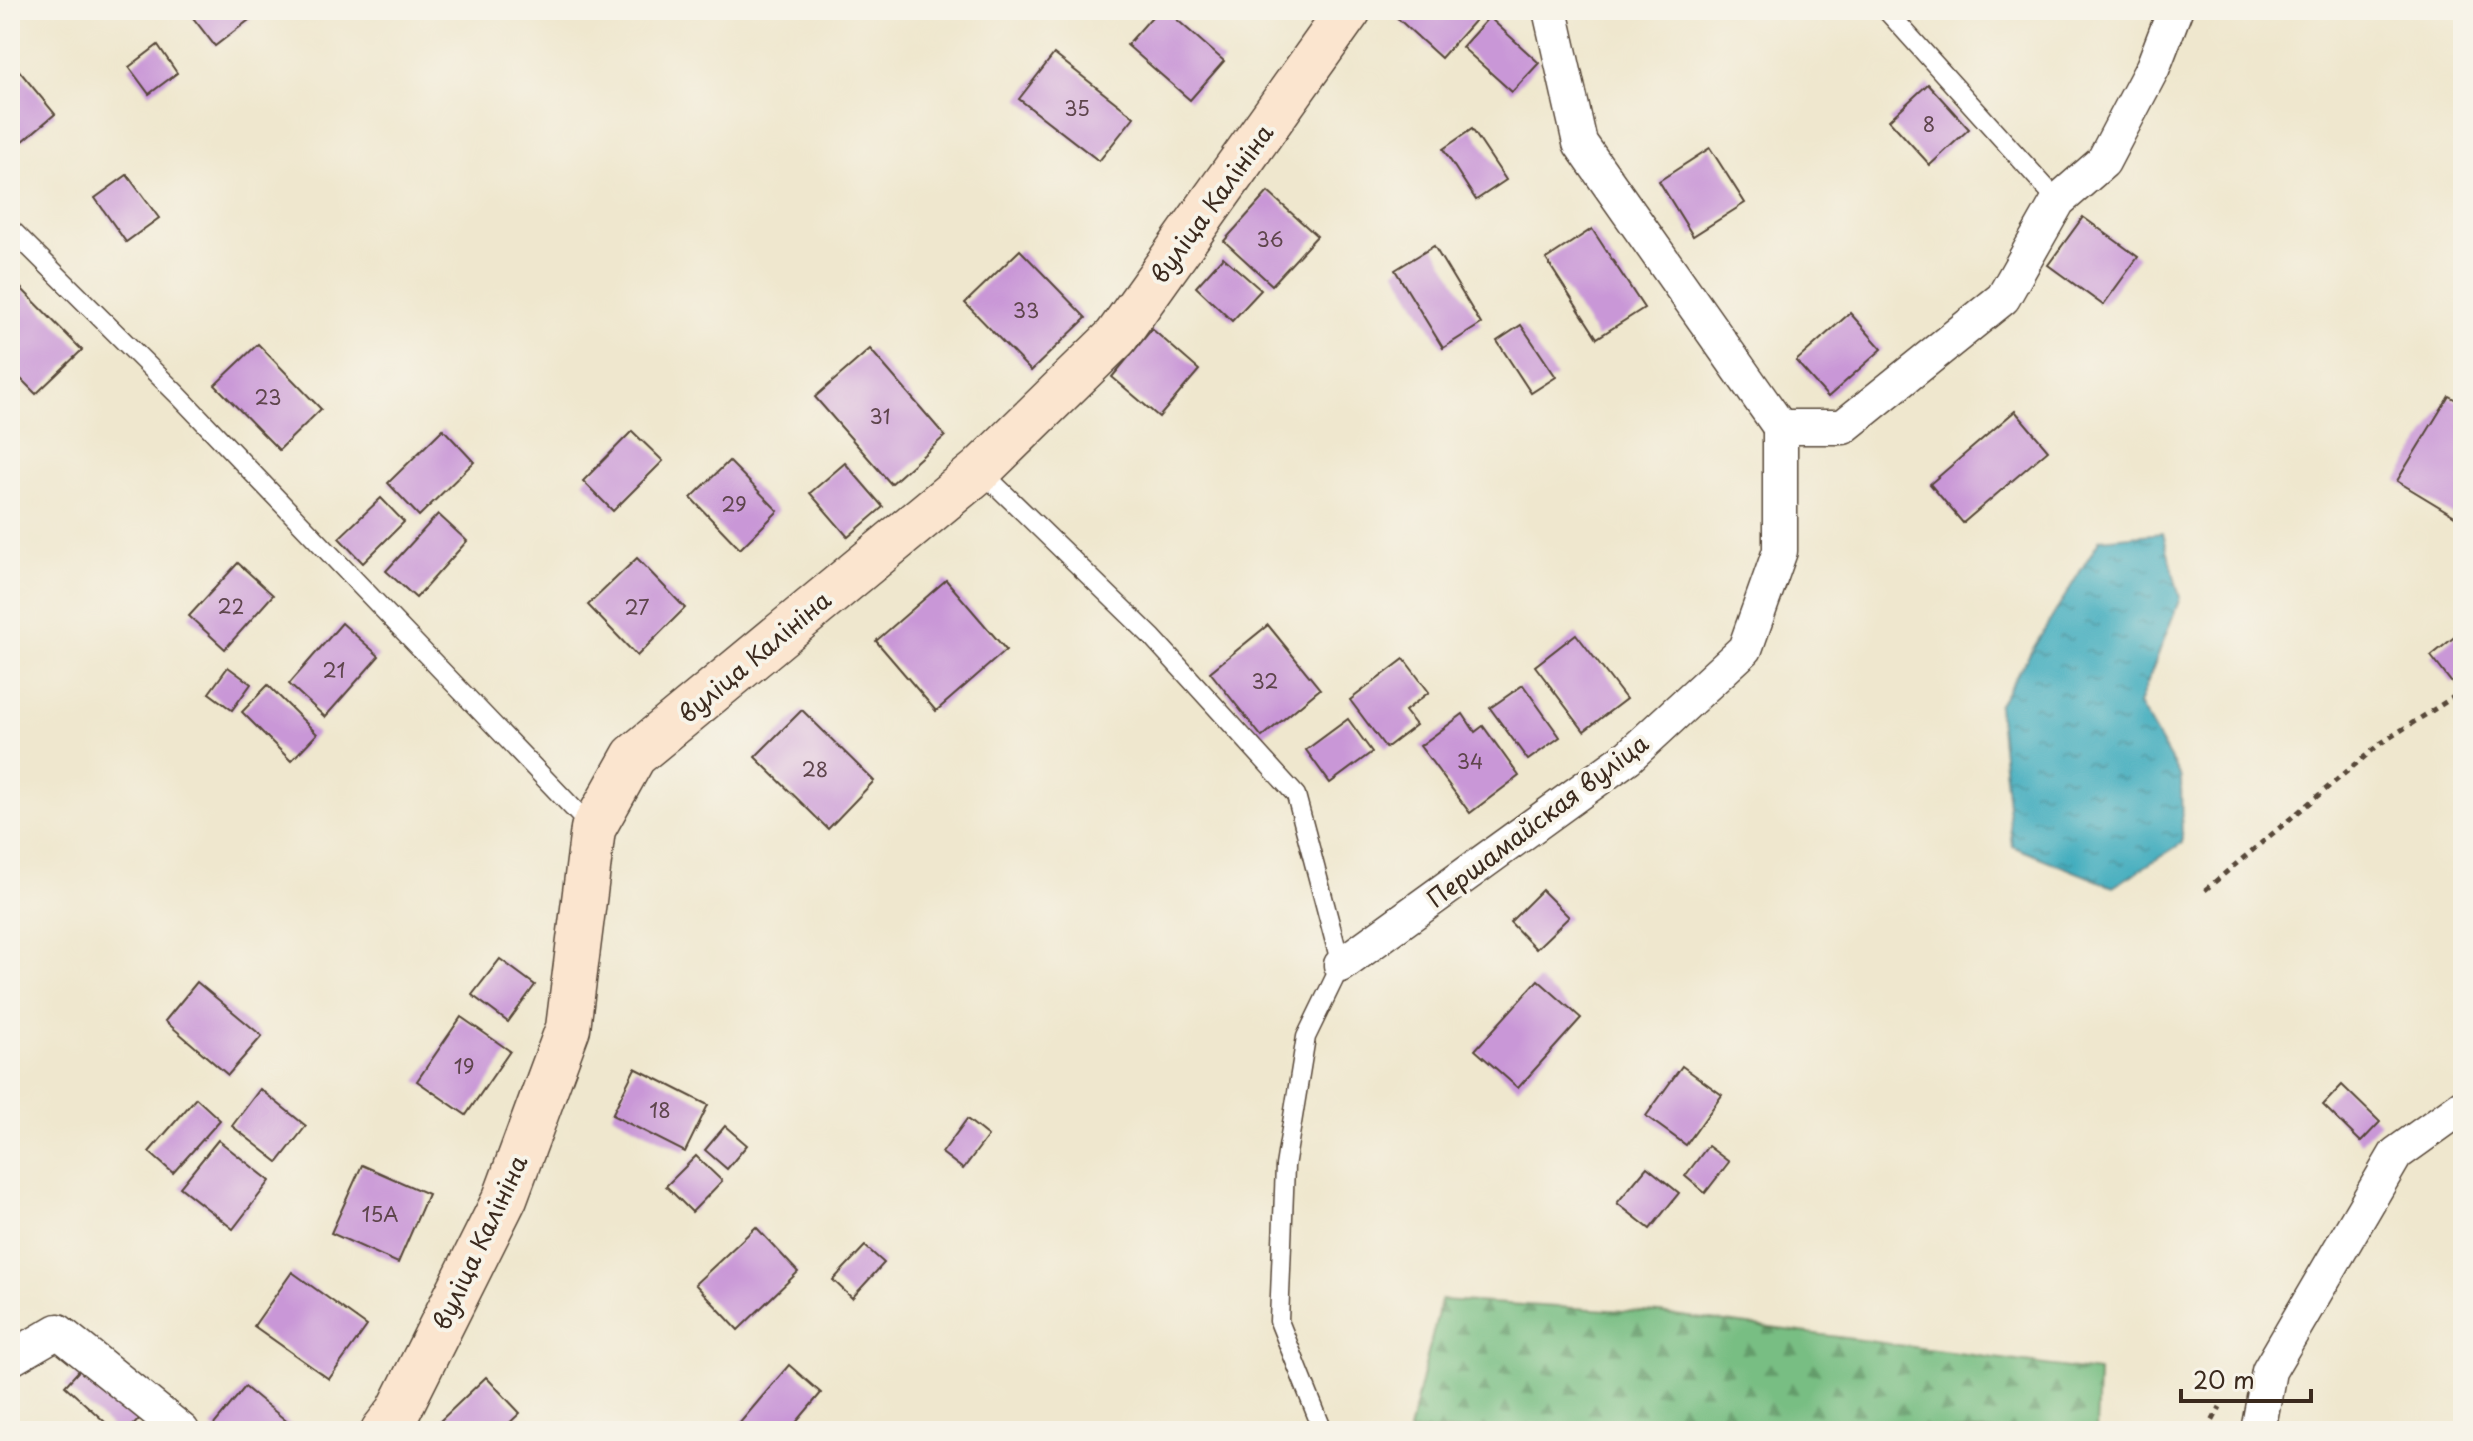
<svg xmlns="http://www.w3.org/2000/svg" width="2473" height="1441" viewBox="0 0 2473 1441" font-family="'Playpen Sans',sans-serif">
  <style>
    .forest { fill: url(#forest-firs); stroke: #5a7450; stroke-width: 2 }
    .water { fill: url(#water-ripples); stroke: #3c6a6e; stroke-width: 2 }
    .building { fill: #c997d7 }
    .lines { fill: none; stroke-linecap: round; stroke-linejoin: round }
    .lane-casing { stroke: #564638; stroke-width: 21 }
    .street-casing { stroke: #564638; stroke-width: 37 }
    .secondary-casing { stroke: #564638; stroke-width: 47 }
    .path { stroke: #564638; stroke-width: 5; stroke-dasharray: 6 6; stroke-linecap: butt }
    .lane { stroke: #fff; stroke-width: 18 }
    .street { stroke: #fff; stroke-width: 34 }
    .secondary { stroke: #fbe5cf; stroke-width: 44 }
    .labels { text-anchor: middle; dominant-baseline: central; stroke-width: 8; stroke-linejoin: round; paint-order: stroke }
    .number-label { font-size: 20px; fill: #5e454c }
    .street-label { font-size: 24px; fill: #3b2a1e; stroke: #f7f3e8 }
  </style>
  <defs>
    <pattern id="forest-firs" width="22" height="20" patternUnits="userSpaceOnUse" patternTransform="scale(2)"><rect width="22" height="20" fill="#78be83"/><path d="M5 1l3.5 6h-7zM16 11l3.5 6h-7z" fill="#649b6b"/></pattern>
    <pattern id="water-ripples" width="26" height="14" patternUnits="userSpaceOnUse" patternTransform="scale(2)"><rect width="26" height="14" fill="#3eabbd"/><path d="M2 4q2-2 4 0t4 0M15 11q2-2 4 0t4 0" fill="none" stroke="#358b99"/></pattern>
  </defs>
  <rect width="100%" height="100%" fill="#f7f3e8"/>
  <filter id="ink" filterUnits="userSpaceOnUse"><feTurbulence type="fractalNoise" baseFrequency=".0125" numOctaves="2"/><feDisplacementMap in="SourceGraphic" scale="16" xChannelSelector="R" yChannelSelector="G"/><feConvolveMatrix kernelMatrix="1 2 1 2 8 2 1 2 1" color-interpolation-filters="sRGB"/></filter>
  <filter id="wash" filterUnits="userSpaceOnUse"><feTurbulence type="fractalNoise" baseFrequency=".006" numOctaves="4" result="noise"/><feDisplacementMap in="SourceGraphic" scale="32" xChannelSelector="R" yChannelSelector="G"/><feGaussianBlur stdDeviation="1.8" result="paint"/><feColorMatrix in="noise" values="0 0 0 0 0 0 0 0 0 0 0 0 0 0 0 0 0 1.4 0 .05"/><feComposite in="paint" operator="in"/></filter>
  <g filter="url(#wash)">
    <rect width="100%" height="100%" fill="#efe7ce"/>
    <!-- forest -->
    <polygon class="forest" points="1441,1300 1659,1313 2098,1372 2096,1431 1409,1431"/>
    <!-- water -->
    <polygon class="water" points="2163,533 2180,598 2139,704 2181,778 2182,843 2113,887 2012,846 1998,706 2100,539"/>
    <g id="blocks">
      <!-- building -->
      <g class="building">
        <polygon points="187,10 262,10 215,46"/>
        <polygon points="1158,10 1166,10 1224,61 1190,100 1127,45"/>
        <polygon points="1399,10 1484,10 1441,58 1394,15"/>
        <polygon points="1489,17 1539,63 1512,92 1462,47"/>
        <polygon points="158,45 177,73 149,94 129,67"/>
        <polygon points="1054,54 1134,117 1099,161 1019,99"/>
        <polygon points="12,62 55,114 23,141 10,125"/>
        <polygon points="1928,84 1969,129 1930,165 1889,120"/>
        <polygon points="1472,129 1506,180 1476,200 1443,149"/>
        <polygon points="1710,148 1745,203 1693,236 1659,181"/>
        <polygon points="127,175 159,218 126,242 95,198"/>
        <polygon points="1268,192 1317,236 1272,285 1224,241"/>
        <polygon points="2083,217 2138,257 2103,305 2048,265"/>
        <polygon points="1592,229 1644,308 1597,338 1546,259"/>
        <polygon points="1434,246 1481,324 1443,348 1395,270"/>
        <polygon points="1020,250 1086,318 1031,371 965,303"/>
        <polygon points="1223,257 1261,290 1232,321 1196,287"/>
        <polygon points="11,278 82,350 36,394 10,368"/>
        <polygon points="1850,313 1882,349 1828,397 1796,361"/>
        <polygon points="1521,325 1556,377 1531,393 1497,341"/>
        <polygon points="1152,329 1199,370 1159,417 1112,377"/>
        <polygon points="258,344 321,409 279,450 215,385"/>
        <polygon points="870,349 945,436 891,484 815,397"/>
        <polygon points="2449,396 2463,404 2463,521 2397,481"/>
        <polygon points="2015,411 2048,450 1963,523 1930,484"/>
        <polygon points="443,429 474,462 419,516 388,483"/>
        <polygon points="632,431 663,461 613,511 583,481"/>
        <polygon points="729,461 778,511 740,549 691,498"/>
        <polygon points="845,463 883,507 848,537 810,493"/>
        <polygon points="381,498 404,522 363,563 339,538"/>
        <polygon points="438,514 467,541 416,598 386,571"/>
        <polygon points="637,558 685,608 637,656 588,605"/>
        <polygon points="238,563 273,595 225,649 189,616"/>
        <polygon points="946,580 1006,650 936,711 876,641"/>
        <polygon points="342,623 379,656 325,717 289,684"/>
        <polygon points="1268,625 1320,689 1262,737 1210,672"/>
        <polygon points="2463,630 2463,674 2452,683 2431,656"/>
        <polygon points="1576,634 1626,699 1584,731 1535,666"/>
        <polygon points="1404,659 1429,692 1405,711 1416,725 1386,748 1350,700"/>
        <polygon points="228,667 251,684 232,710 209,693"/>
        <polygon points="268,685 317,734 291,761 242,712"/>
        <polygon points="1523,685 1560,737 1528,760 1490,708"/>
        <polygon points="802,710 874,781 828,829 755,757"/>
        <polygon points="1463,714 1475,732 1483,726 1519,776 1470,813 1420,746"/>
        <polygon points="1348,719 1372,752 1330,783 1306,750"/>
        <polygon points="1542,890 1569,917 1536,949 1510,922"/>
        <polygon points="500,959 535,985 508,1022 472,995"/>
        <polygon points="1538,980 1581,1018 1518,1088 1475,1050"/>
        <polygon points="197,982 262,1036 228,1075 165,1021"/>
        <polygon points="461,1017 510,1051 466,1115 417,1081"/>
        <polygon points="1682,1066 1722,1095 1686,1145 1646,1116"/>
        <polygon points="635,1068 708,1105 685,1152 612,1115"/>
        <polygon points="2342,1085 2380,1122 2361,1142 2323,1105"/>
        <polygon points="260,1089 306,1126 278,1162 232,1126"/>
        <polygon points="196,1098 220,1120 173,1173 149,1152"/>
        <polygon points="967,1119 988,1136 963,1169 942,1153"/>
        <polygon points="725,1126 747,1145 727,1169 705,1150"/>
        <polygon points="218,1140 270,1181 233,1229 180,1187"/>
        <polygon points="1708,1146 1729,1162 1705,1193 1685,1176"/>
        <polygon points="696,1156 722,1181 692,1212 666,1186"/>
        <polygon points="362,1165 428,1194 398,1263 331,1233"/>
        <polygon points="1647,1167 1679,1193 1650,1229 1617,1203"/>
        <polygon points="756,1227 798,1272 738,1330 695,1284"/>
        <polygon points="865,1246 884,1263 852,1298 833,1280"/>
        <polygon points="292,1272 367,1326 329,1379 254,1326"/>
        <polygon points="85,1364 142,1416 128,1431 115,1431 65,1386"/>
        <polygon points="789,1365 821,1393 789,1431 733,1431"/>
        <polygon points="486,1377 520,1413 501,1431 447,1431 438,1423"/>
        <polygon points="245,1387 295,1428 292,1431 217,1431 212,1427"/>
      </g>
    </g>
  </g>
  <g filter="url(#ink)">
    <use href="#blocks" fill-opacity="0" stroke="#564638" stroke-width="2"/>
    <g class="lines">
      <defs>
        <g id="lane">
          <polyline points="1886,10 2058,201"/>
          <polyline points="10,228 179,396 593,829"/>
          <polyline points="980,470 1153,638 1296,795 1341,965 1306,1037 1285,1166 1279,1321 1323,1431"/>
        </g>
        <g id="street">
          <polyline points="1550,10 1580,143 1780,427"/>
          <polyline points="1341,965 1628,757 1745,649 1780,551 1780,427 1843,427 2003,298 2058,201 2103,162 2153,67 2175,10"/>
          <polyline points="10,1359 58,1331 182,1431"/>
          <polyline points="2258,1431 2269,1371 2396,1154 2463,1106"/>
        </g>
        <polyline id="secondary" points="383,1431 398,1412 505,1198 568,1028 593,829 634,756 980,470 1116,337 1349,10"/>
      </defs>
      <!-- lane casing -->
      <use href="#lane" class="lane-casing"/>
      <!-- street casing -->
      <use href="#street" class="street-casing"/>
      <!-- secondary casing -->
      <use href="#secondary" class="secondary-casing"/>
      <!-- path -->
      <g class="path">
        <polyline points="2205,890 2381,743 2463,691"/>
        <polyline points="2207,1431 2220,1407"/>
      </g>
      <!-- lane -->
      <use href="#lane" class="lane"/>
      <!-- street -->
      <use href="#street" class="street"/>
      <!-- secondary -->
      <use href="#secondary" class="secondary"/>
    </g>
  </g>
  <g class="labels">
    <!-- number labels -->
    <g class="number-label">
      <text x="1077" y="108">35</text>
      <text x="1929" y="124">8</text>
      <text x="1270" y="239">36</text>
      <text x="1026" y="310">33</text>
      <text x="268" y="397">23</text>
      <text x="880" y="416">31</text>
      <text x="734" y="504">29</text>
      <text x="231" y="606">22</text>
      <text x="637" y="607">27</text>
      <text x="334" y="670">21</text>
      <text x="1265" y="681">32</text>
      <text x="1470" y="761">34</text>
      <text x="815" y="769">28</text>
      <text x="464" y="1066">19</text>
      <text x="660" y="1110">18</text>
      <text x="380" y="1214">15А</text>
    </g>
    <!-- street labels -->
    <g class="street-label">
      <text transform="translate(1211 203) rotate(-54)">вуліца Калініна</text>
      <text transform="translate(754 656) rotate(-40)">вуліца Калініна</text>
      <text transform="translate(1537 820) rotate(-37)">Першамайская вуліца</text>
      <text transform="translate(479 1242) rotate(-65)">вуліца Калініна</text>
    </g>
  </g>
  <!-- margin -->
  <rect width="2473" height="1441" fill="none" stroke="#f7f3e8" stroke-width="40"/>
  <!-- scale -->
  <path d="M2181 1389v12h130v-12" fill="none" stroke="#3b2a1e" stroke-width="4"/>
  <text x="2193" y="1389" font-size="24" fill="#3b2a1e" stroke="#f7f3e8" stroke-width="6" paint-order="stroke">20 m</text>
</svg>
